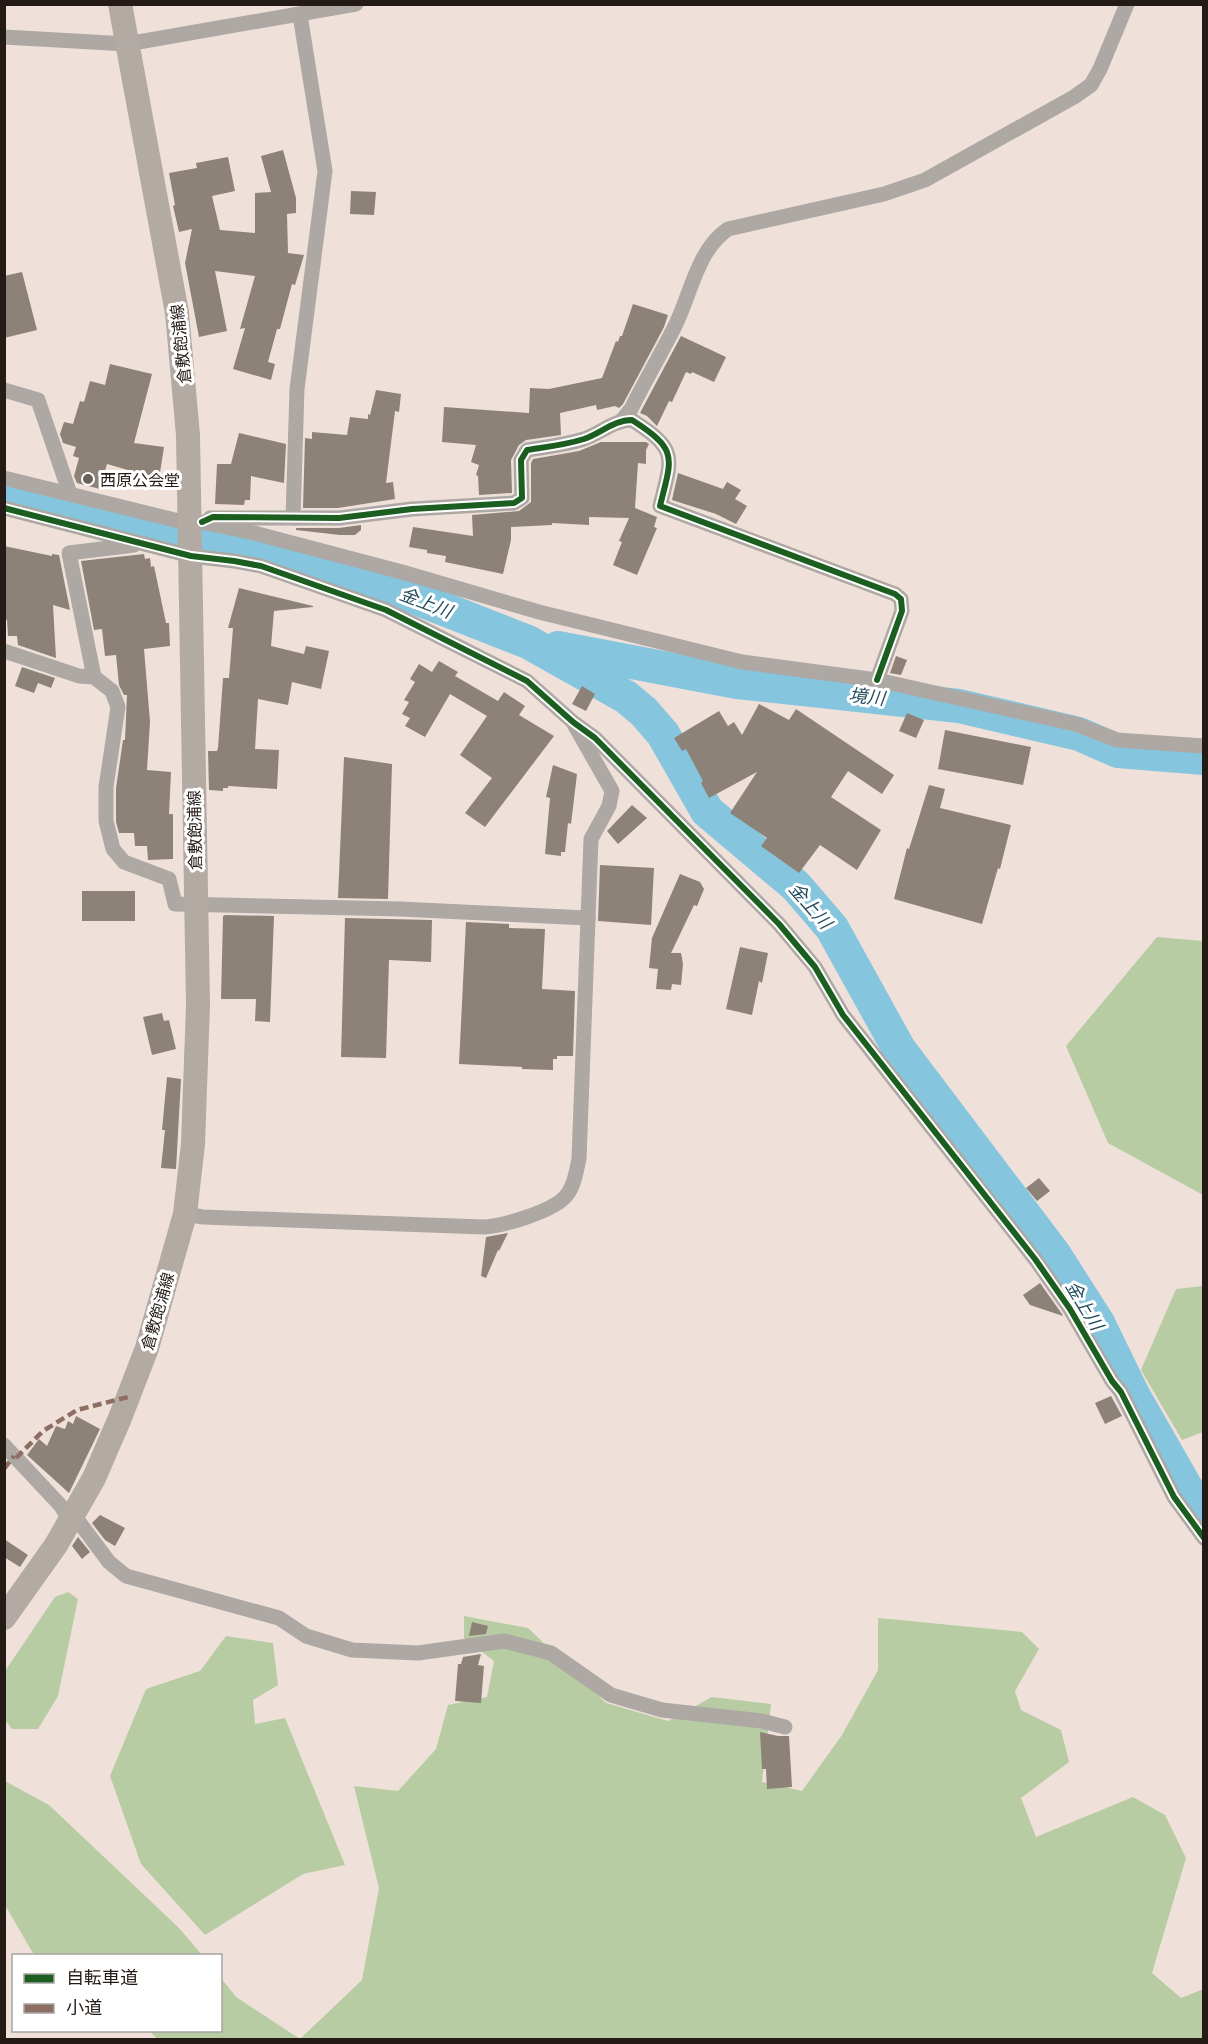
<svg xmlns="http://www.w3.org/2000/svg" width="1208" height="2044" viewBox="0 0 1208 2044" font-family="Lato,'Noto Sans JP',sans-serif">
  <style>
    .forest { fill: #b7cca3 }
    .lines { fill: none; stroke-linecap: round; stroke-linejoin: round }
    .river { stroke: #85c5de; stroke-width: 34 }
    .building { fill: #8d8277 }
    .street { stroke: #ada8a3; stroke-width: 15 }
    .primary { stroke: #b2aaa3; stroke-width: 24 }
    .quiet { stroke: #8d6e63; stroke-width: 4.5; stroke-dasharray: 9 4.5; stroke-linecap: butt }
    .cycleway-casing { stroke: #fff; stroke-width: 10 }
    .cycleway { stroke: #1b5e20; stroke-width: 6 }
    .poi-dot { fill: #6b605a; stroke: #fff; stroke-width: 2 }
    .labels { text-anchor: middle; dominant-baseline: central; stroke-width: 6; stroke-linejoin: round; paint-order: stroke }
    .street-label { font-size: 16px; fill: #241b16; stroke: #fff }
    .poi-label { font-size: 16px; fill: #241b16; stroke: #fff; text-anchor: start }
    .water-label { font-size: 18px; font-style: italic; fill: #224d5d; stroke: #fff }
  </style>
  <rect width="100%" height="100%" fill="#efe1d9"/>
  <!-- forest -->
  <g class="forest">
    <polygon points="1157,937 1203,941 1203,1195 1108,1143 1066,1046"/>
    <polygon points="1203,1286 1203,1432 1182,1440 1141,1370 1176,1289"/>
    <polygon points="68,1592 78,1599 58,1696 38,1729 12,1729 5,1720 5,1671 55,1597"/>
    <polygon points="464,1616 528,1628 606,1703 668,1721 712,1697 771,1704 762,1782 802,1791 842,1735 878,1670 878,1618 1022,1632 1039,1649 1015,1691 1021,1710 1061,1730 1069,1762 1021,1798 1036,1837 1133,1797 1165,1815 1186,1858 1152,1973 1181,1998 1204,1989 1203,2040 158,2040 150,2031 220,2030 221,1978 236,1997 300,2039 362,1980 379,1888 354,1786 398,1791 436,1749 448,1705 487,1697 494,1661 464,1638"/>
    <polygon points="226,1636 273,1643 278,1685 253,1700 255,1724 285,1718 345,1865 303,1874 205,1935 141,1864 110,1776 146,1689 200,1671"/>
    <polygon points="5,1781 49,1805 179,1928 202,1955 34,1955 5,1905"/>
  </g>
  <g class="lines">
    <!-- river -->
    <g class="river">
      <polyline points="4,493 49,502 170,537"/>
      <polyline points="207,543 255,551 398,591 528,642 626,697 644,712 663,734 707,811 796,886 832,928 899,1049 1054,1254 1098,1323 1133,1395 1204,1519"/>
      <polyline points="558,648 737,682 959,706 1079,734 1118,751 1204,758"/>
    </g>
  </g>
  <!-- building -->
  <g class="building">
    <polygon points="283,150 296,198 296,213 287,214 288,253 304,255 295,285 292,284 280,329 277,329 268,362 275,364 271,380 233,369 245,328 240,329 255,276 215,271 227,331 199,337 185,263 192,229 179,232 173,206 175,205 169,173 197,168 196,163 228,157 235,191 212,196 220,230 255,233 255,193 271,192 261,156"/>
    <polygon points="351,191 376,192 374,215 350,214"/>
    <polygon points="22,272 37,330 4,338 4,276"/>
    <polygon points="633,304 668,315 664,327 623,404 619,408 615,406 597,410 596,405 560,413 561,435 526,440 519,445 511,460 512,493 479,495 478,476 476,475 479,465 471,462 476,445 442,442 444,407 529,413 530,388 549,389 602,378 616,341 618,342 620,336 622,336"/>
    <polygon points="681,336 726,357 714,382 692,372 691,374 686,372 672,402 669,401 657,426 647,416 640,413"/>
    <polygon points="110,364 152,374 134,443 164,447 159,479 107,464 100,489 77,483 74,476 79,458 73,456 76,447 63,443 60,434 64,422 73,424 80,401 84,402 90,381 105,385"/>
    <polygon points="376,390 401,394 399,412 395,411 386,483 393,482 395,499 338,508 303,508 305,438 312,439 312,432 347,435 350,417 368,419 368,414 370,415"/>
    <polygon points="239,433 286,444 284,483 251,476 250,500 245,500 244,505 215,504 217,464 231,464"/>
    <polygon points="601,442 646,442 649,444 646,450 646,464 638,463 635,508 657,517 654,527 657,528 637,575 613,565 622,542 619,541 629,518 589,517 589,525 552,523 552,525 511,527 511,540 503,574 445,562 446,556 427,553 427,550 409,547 413,527 473,536 472,515 519,511 531,502 531,463 533,459 579,451"/>
    <polygon points="678,473 723,489 727,482 741,490 735,499 747,506 736,524 716,514 672,500"/>
    <polygon points="361,525 361,530 355,535 340,535 296,530 296,528 339,528"/>
    <polygon points="4,546 52,556 52,554 59,555 70,610 53,605 56,658 18,645 17,636 8,636 7,620 4,619"/>
    <polygon points="144,554 145,559 150,558 151,567 154,566 166,623 169,623 170,646 144,649 150,722 147,770 171,772 169,814 173,814 173,859 148,860 147,846 135,846 134,833 119,833 116,822 116,788 123,740 125,740 127,695 124,695 119,685 116,655 105,656 102,629 94,630 81,561"/>
    <polygon points="239,588 313,606 313,607 274,611 271,646 304,654 306,646 329,651 321,689 292,682 288,705 258,699 255,749 279,750 277,789 228,786 228,788 223,788 223,791 209,790 208,751 217,751 218,748 223,678 229,678 233,628 228,628"/>
    <polygon points="896,656 907,660 901,675 890,673"/>
    <polygon points="439,661 458,672 455,676 498,701 504,692 525,706 519,715 554,736 485,827 465,813 492,778 460,755 487,716 450,694 425,737 405,726 410,718 402,714 409,702 404,700 415,682 410,679 419,664 432,672"/>
    <polygon points="22,667 55,678 51,688 38,683 34,693 15,686"/>
    <polygon points="582,686 595,694 586,711 572,704"/>
    <polygon points="759,704 789,720 796,709 894,775 882,794 848,771 831,797 881,830 857,870 820,845 799,873 761,846 767,838 730,813 757,772 709,798 701,783 703,781 686,749 682,751 674,738 719,711 728,726 734,722 742,735"/>
    <polygon points="907,713 924,720 916,738 899,731"/>
    <polygon points="945,730 1031,747 1023,785 938,769"/>
    <polygon points="344,757 392,764 388,899 338,898"/>
    <polygon points="553,765 577,774 571,824 568,823 565,852 561,852 561,856 545,854 550,798 546,797"/>
    <polygon points="929,785 945,789 940,808 1011,825 1000,869 998,868 982,924 894,899 907,848 909,849"/>
    <polygon points="632,805 647,818 618,844 607,831"/>
    <polygon points="600,865 654,868 651,925 598,921"/>
    <polygon points="680,874 700,882 704,889 697,906 694,905 671,953 681,953 683,964 681,985 672,984 671,990 656,989 658,969 649,968 652,938"/>
    <rect x="82" y="891" width="53" height="30"/>
    <polygon points="225,915 274,916 270,1022 255,1021 256,999 221,999 223,916"/>
    <polygon points="345,918 432,920 431,962 389,960 386,1058 341,1057"/>
    <polygon points="466,922 509,924 509,928 545,929 542,989 575,991 573,1056 557,1056 557,1059 553,1059 553,1070 522,1069 522,1067 459,1064"/>
    <polygon points="740,947 768,953 762,983 759,981 752,1015 726,1009"/>
    <polygon points="162,1013 164,1021 169,1020 176,1049 152,1055 143,1017"/>
    <polygon points="167,1077 181,1079 176,1169 161,1168 165,1130 162,1130"/>
    <polygon points="1039,1178 1050,1191 1037,1201 1026,1188"/>
    <polygon points="508,1233 499,1251 498,1250 486,1278 481,1276 486,1237"/>
    <polygon points="1040,1283 1062,1314 1063,1316 1030,1305 1023,1295"/>
    <polygon points="1111,1396 1122,1416 1105,1424 1095,1403"/>
    <polygon points="76,1416 100,1429 69,1493 27,1455 39,1439 47,1446 56,1426 65,1429 68,1421 73,1424"/>
    <polygon points="100,1515 125,1528 115,1546 105,1540 92,1523"/>
    <polygon points="78,1537 90,1552 82,1559 72,1546"/>
    <polygon points="4,1539 28,1555 20,1567 4,1557"/>
    <polygon points="472,1622 488,1626 486,1634 469,1636"/>
    <polygon points="481,1654 478,1665 484,1666 481,1703 455,1701 458,1664 461,1664 463,1657"/>
    <polygon points="760,1732 778,1736 789,1736 792,1787 767,1789 766,1769 762,1769"/>
  </g>
  <g class="lines">
    <!-- street -->
    <g class="street">
      <polyline points="4,37 127,44 356,4"/>
      <polyline points="4,390 38,400 70,494"/>
      <path d="M 622,420 L 631,409 C 645,381 661,354 675,326 C 691,294 697,250 728,229 L 884,194 L 925,180 L 1074,97 L 1091,85 L 1100,69 L 1127,4"/>
      <polyline points="4,478 191,524 202,522 254,533 402,572 539,612 742,662 877,680 1075,724 1117,740 1204,746"/>
      <polyline points="4,508 191,556 234,561 261,566 386,610 527,681 573,722 595,738 779,924 815,967 843,1015 1035,1259 1070,1309 1112,1381 1121,1392 1174,1497 1204,1538"/>
      <path d="M 210,518 L 339,518 L 412,509 L 514,503 L 522,498 L 521,460 L 527,450 C 546,447 565,445 584,439 C 601,433 614,420 632,420 C 679,450 672,457 660,506 L 895,594 L 901,599 L 902,611 L 877,680"/>
      <polyline points="293,518 297,389 325,171 300,15"/>
      <polyline points="4,651 79,676 94,677 112,691 118,707 106,787 106,821 113,849 124,862 169,879 175,904 400,909 588,918"/>
      <polyline points="94,677 69,553 134,545"/>
      <path d="M 185,1214 L 203,1217 L 484,1227 C 503,1226 550,1212 564,1198 C 574,1189 576,1172 579,1159 L 591,839 L 609,806 L 612,791 L 574,724"/>
      <polyline points="4,1445 61,1506 70,1521"/>
      <polyline points="73,1514 109,1562 126,1576 279,1618 306,1636 352,1650 418,1653 504,1641 551,1653 611,1695 662,1710 762,1721 785,1727"/>
    </g>
    <!-- primary -->
    <polyline class="primary" points="4,1618 56,1545 94,1478 120,1418 147,1348 185,1214 193,1144 198,1005 188,435 177,313 120,4"/>
    <!-- quiet -->
    <g class="quiet">
      <polyline points="16,1458 43,1431 77,1410 128,1397"/>
      <polyline points="4,1469 14,1456"/>
    </g>
    <defs>
      <g id="cycleway">
        <polyline points="4,508 191,556 234,561 261,566 386,610 527,681 573,722 595,738 779,924 815,967 843,1015 1035,1259 1070,1309 1112,1381 1121,1392 1174,1497 1204,1538"/>
        <path d="M 202,522 L 213,517 L 339,518 L 412,509 L 514,503 L 522,498 L 521,460 L 527,450 C 546,447 565,445 584,439 C 601,433 614,420 632,420 C 679,450 672,457 660,506 L 895,594 L 901,599 L 902,611 L 877,680"/>
      </g>
    </defs>
    <!-- cycleway casing -->
    <use href="#cycleway" class="cycleway-casing"/>
    <!-- cycleway -->
    <use href="#cycleway" class="cycleway"/>
  </g>
  <!-- markers -->
  <circle class="poi-dot" cx="88" cy="479" r="6"/>
  <g class="labels">
    <!-- street labels -->
    <g class="street-label">
      <text transform="translate(180 344) rotate(-96)">倉敷飽浦線</text>
      <text transform="translate(194 830) rotate(-91)">倉敷飽浦線</text>
      <text transform="translate(157 1311) rotate(-74)">倉敷飽浦線</text>
    </g>
    <!-- poi labels -->
    <g class="poi-label">
      <text x="100" y="479">西原公会堂</text>
    </g>
    <!-- water labels -->
    <g class="water-label">
      <text transform="translate(426 602) rotate(21)">金上川</text>
      <text transform="translate(867 696) rotate(6)">境川</text>
      <text transform="translate(811 905) rotate(49)">金上川</text>
      <text transform="translate(1085 1305) rotate(59)">金上川</text>
    </g>
  </g>
  <!-- border -->
  <rect width="1208" height="2044" fill="none" stroke="#241b16" stroke-width="12"/>
  <!-- legend -->
  <rect x="12" y="1954" width="210" height="78" fill="#ffffff" stroke="#a7a4a2" stroke-width="1.5"/>
  <rect x="24" y="1974" width="30" height="9" fill="#1b5e20" stroke="#a7a4a2" stroke-width="1.5"/>
  <text x="66" y="1984" font-size="18" fill="#241b16">自転車道</text>
  <rect x="24" y="2004" width="30" height="9" fill="#8d6e63" stroke="#a7a4a2" stroke-width="1.5"/>
  <text x="66" y="2014" font-size="18" fill="#241b16">小道</text>
</svg>
